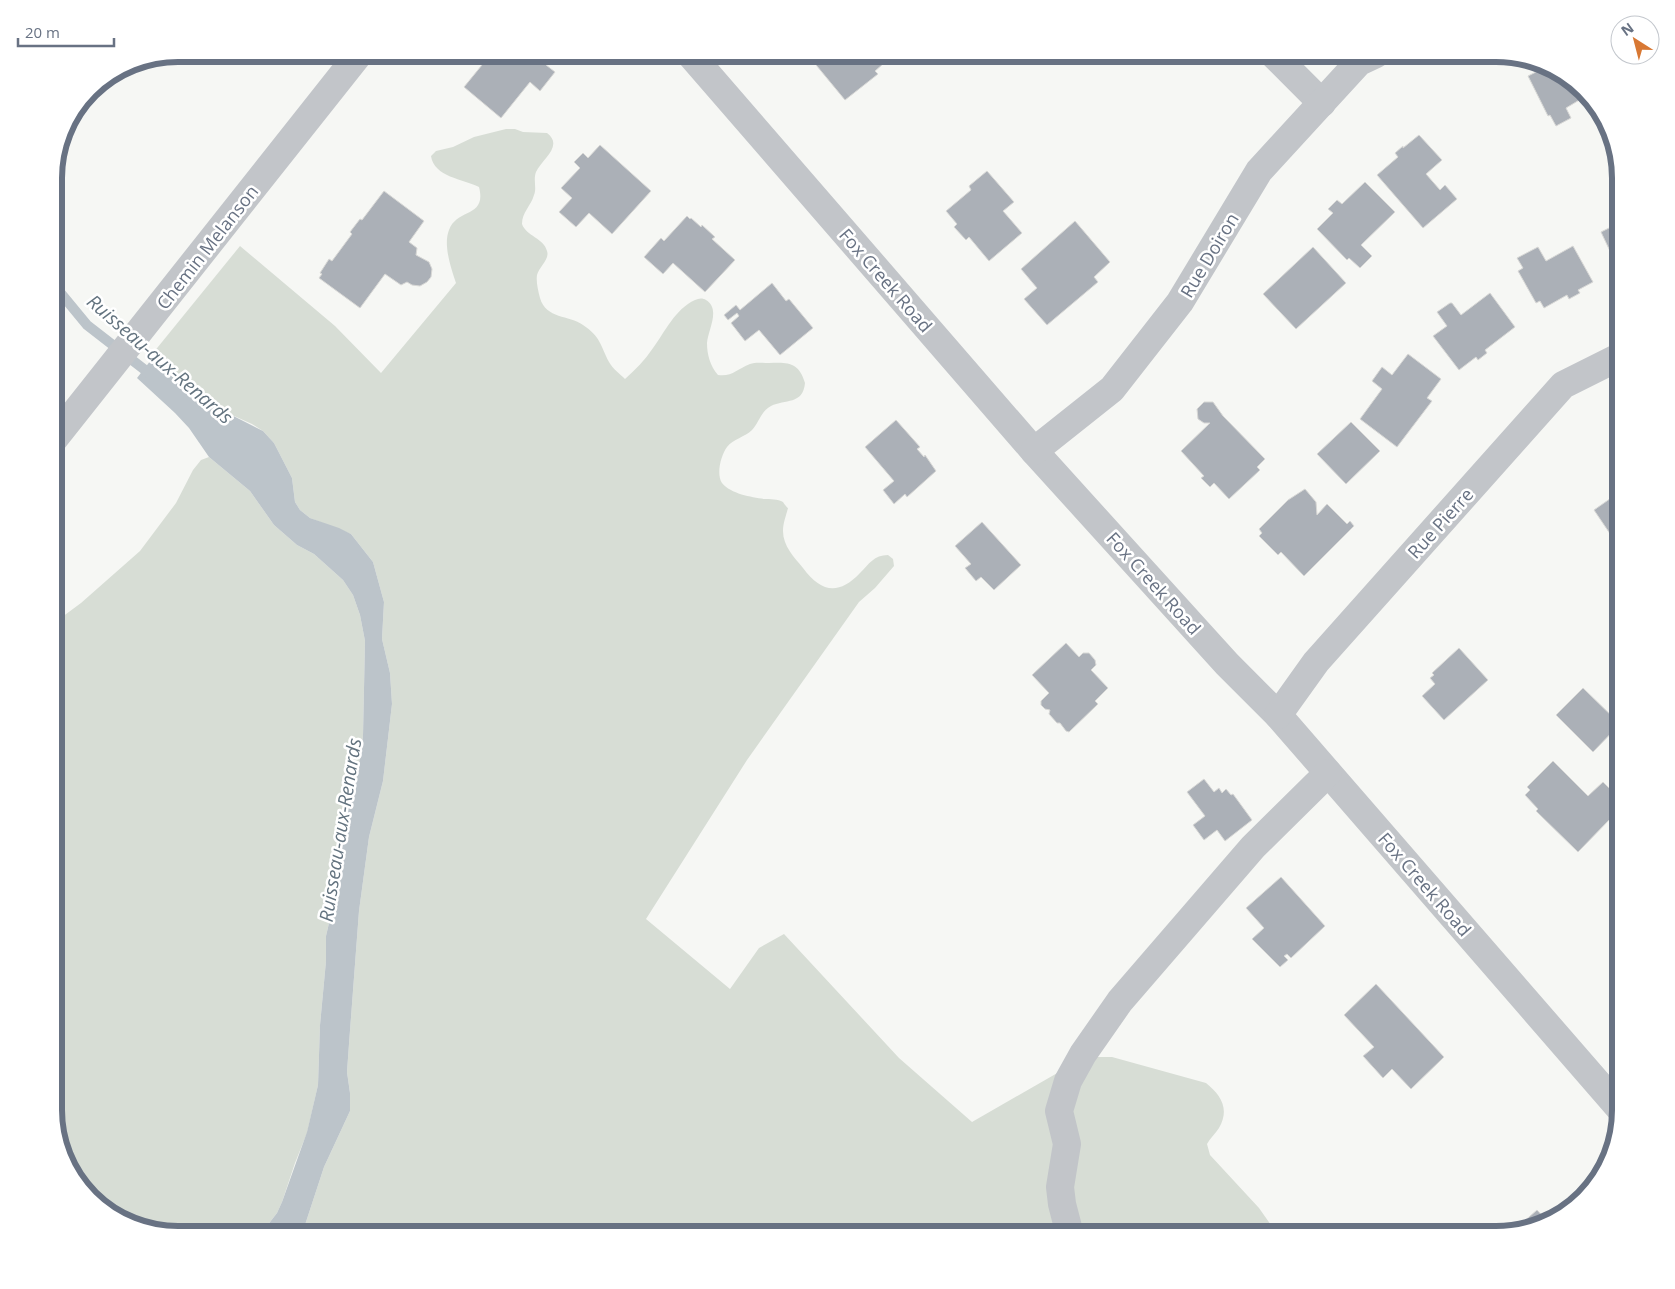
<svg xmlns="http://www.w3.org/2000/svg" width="1675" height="1289" viewBox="0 0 1675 1289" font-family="'Open Sans',sans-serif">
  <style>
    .green { fill: #d7ddd5 }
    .water { fill: #bcc4ca }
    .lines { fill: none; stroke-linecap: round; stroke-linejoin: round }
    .stream { stroke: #bcc4ca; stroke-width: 10 }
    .building { fill: #abb0b7; stroke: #d8d8d6 }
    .minor { stroke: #c2c5c9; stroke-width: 28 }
    .labels { text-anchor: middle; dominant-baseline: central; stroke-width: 5; stroke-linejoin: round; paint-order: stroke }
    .street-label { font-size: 18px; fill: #687283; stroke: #fff }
    .water-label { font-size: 19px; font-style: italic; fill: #63737f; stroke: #fff }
    .rim { fill: none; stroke: #687283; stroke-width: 6 }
  </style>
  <rect width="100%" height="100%" fill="#f6f7f4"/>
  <!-- green -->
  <g class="green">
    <path d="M 506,129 L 515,129 L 523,132 L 547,133 C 564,146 542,159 536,172 C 533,180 537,188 534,195 C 531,206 522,212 522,224 C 526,236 544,238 547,251 C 550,259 539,267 537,275 C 536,282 538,290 540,298 C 546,319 569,315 583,325 C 601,337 600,345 609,362 C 613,369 620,374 625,379 C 635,370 645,360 653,348 C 665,332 675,309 695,300 C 699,298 703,298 706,300 C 721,309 708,330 707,343 C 707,354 710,366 718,375 C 732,377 737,369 750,364 C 755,362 763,363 769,363 C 788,362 799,362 805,383 C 803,405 785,399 771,406 C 761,411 759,423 752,430 C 745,437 733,439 727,447 C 721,455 716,474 722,483 C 731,494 751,497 764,499 C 770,499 778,499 783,502 C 783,502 787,508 788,508 C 786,516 783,523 783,531 C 783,546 794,557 803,568 C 821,592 838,596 860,573 C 869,564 874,555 888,555 L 893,559 L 894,566 L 875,588 L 859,602 L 747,760 L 646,919 L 730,989 L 759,948 L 784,934 L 899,1058 L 972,1122 L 1073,1064 L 1097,1057 L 1112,1057 L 1206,1083 C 1221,1095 1230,1109 1219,1128 C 1216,1133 1210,1138 1207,1144 L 1210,1155 L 1259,1208 L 1278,1235 L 1084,1235 L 1073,1204 L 1065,1235 L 299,1235 L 304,1228 L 324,1167 L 350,1111 L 350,1093 L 347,1072 L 349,1044 L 359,911 L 369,837 L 383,781 L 392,704 L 390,673 L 382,639 L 384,602 L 373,562 L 351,534 L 310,518 L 300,510 L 295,502 L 292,478 L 274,443 L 263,431 L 252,424 L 212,406 L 202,400 L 149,358 L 240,246 L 335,326 L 381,373 L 456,283 C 451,268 443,245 449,230 C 457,208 487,218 479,187 C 463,179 434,177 431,156 L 436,151 L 453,147 L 474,137 Z"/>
    <polygon points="209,457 250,491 274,525 297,545 314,554 343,580 353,595 360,615 365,641 363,735 361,755 340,829 333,906 326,936 326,961 320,1025 318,1085 307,1133 295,1163 282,1202 277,1213 260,1235 179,1235 138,1229 102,1209 67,1166 54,1118 54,623 81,603 140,551 176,503 193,470 201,460"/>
  </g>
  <!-- water -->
  <polygon class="water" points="151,360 202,400 263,431 274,443 292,478 295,502 300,510 310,518 339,528 351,534 373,562 384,602 382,639 390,673 392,704 383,781 369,837 359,911 349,1044 347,1072 350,1093 350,1111 324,1167 304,1228 299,1235 260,1235 277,1213 282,1202 307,1132 318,1085 320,1025 326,961 326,936 333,906 336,856 340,829 361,755 363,735 365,641 360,615 353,595 343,580 314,554 297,545 274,525 250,491 209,457 189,428 175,413 137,378"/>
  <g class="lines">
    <!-- stream -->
    <polyline class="stream" points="54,285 87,325 154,377"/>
  </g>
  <!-- building -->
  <g class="building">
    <polygon points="491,54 555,54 546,65 555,72 540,91 530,82 501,118 464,87"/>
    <polygon points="807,54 861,54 866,60 875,54 883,64 875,71 878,74 845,100"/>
    <polygon points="1548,66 1573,80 1591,102 1584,106 1581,99 1566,108 1571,118 1556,126 1550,115 1548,116 1528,76"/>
    <polygon points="1419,135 1442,160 1426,174 1440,190 1445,185 1457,199 1423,228 1377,175 1398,157 1395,153 1403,146 1403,148"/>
    <polygon points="600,145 651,191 612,234 589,213 576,227 559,212 572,198 561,188 580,168 574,162 583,153 588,158"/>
    <polygon points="987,171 1014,202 1003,211 1022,233 989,261 969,237 966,240 954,227 957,224 946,211 971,190 969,186"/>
    <polygon points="1365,182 1395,212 1361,245 1372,256 1360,268 1349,258 1347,260 1317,229 1333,213 1328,209 1337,200 1342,204"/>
    <polygon points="384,191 424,221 409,242 417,248 416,255 429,262 432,269 431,277 427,282 420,286 412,285 407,282 401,285 385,274 360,308 319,278 322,274 320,273 329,259 332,261 352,234 350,232 360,219 362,220"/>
    <polygon points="687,216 690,219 691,218 701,227 702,225 715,237 712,239 735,260 705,292 673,263 663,274 644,257 661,238 664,241"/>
    <polygon points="1075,221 1110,262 1094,277 1098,282 1047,325 1024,299 1037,288 1021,269"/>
    <polygon points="1621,222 1621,267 1618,268 1601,232"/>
    <polygon points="1573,246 1593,282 1578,290 1580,293 1569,299 1567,295 1544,308 1540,301 1536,303 1518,271 1523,268 1517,258 1538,247 1546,261"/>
    <polygon points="1313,247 1346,283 1296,329 1263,294"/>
    <polygon points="772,283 786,301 789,299 813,328 780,355 759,330 745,341 731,323 739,316 737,313 728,320 724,315 736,305 740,310"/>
    <polygon points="1490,293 1515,327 1485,350 1487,353 1478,360 1476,357 1459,370 1433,336 1447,326 1437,312 1450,303 1452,303 1461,315"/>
    <polygon points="1408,354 1441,379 1427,398 1432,401 1397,447 1360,419 1382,389 1372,381 1382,367 1392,375"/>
    <polygon points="1204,402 1213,402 1223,416 1265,459 1257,467 1260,470 1229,499 1214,483 1210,487 1201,478 1204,476 1181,451 1210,423 1204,423 1198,419 1197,409"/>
    <polygon points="896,420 920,447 917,449 924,457 925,455 936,471 907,497 905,494 894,504 883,490 894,481 865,447"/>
    <polygon points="1351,422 1380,451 1346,484 1317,454"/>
    <polygon points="1305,489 1316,502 1317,515 1327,504 1347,524 1350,521 1354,526 1304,576 1281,552 1278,555 1259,536 1262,533 1259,529 1288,500"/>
    <polygon points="1621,494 1621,547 1618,543 1617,544 1594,510 1614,496 1615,498"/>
    <polygon points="982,522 1021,565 994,590 981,577 976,581 965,568 971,564 955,546"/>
    <polygon points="1066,643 1079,657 1083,653 1089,653 1095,660 1096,665 1091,670 1108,688 1095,701 1098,704 1069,732 1066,731 1060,723 1057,723 1049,714 1050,710 1045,709 1041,705 1041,701 1049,693 1032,675"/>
    <polygon points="1459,648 1488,680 1444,720 1422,696 1435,684 1430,678 1434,675 1432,673"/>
    <polygon points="1583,688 1620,724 1593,752 1556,715"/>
    <polygon points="1553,761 1588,796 1603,782 1621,800 1621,804 1609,817 1611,818 1578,852 1536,811 1538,809 1525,795 1530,790 1527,787"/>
    <polygon points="1204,779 1214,792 1219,788 1222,793 1226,789 1231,795 1233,794 1252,820 1225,841 1217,830 1204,840 1193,825 1205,816 1187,792"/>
    <polygon points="1281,877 1325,926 1291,958 1287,954 1284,956 1288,960 1280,967 1252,939 1264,928 1246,908"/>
    <polygon points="1376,984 1444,1057 1411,1089 1392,1069 1383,1078 1363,1056 1374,1047 1344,1015"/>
    <polygon points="1537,1210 1549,1223 1513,1231"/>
  </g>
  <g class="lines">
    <!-- minor -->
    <g class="minor">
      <polyline points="690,54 1034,451 1227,664 1278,715 1621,1110"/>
      <polyline points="1273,54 1322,103"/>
      <polyline points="54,439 359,54"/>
      <polyline points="1034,451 1112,389 1180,302 1259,171 1359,62 1376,54"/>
      <polyline points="1278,715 1316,662 1563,385 1621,356"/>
      <polyline points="1070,1235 1062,1204 1060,1187 1067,1144 1059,1111 1068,1081 1083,1054 1120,1001 1253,847 1328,773"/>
    </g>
  </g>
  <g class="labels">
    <!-- street labels -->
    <g class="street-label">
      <text transform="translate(207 247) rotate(-52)">Chemin Melanson</text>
      <text transform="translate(1209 255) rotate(-59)">Rue Doiron</text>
      <text transform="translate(886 280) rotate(49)">Fox Creek Road</text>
      <text transform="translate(1440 523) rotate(-48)">Rue Pierre</text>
      <text transform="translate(1154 583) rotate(48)">Fox Creek Road</text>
      <text transform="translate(1425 884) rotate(49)">Fox Creek Road</text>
    </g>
    <!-- water labels -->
    <g class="water-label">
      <text transform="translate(160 359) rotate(41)">Ruisseau-aux-Renards</text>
      <text transform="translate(340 830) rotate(-81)">Ruisseau-aux-Renards</text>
    </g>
  </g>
  <!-- crop -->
  <path d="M0 0H1675V1289H0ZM178 62H1496A116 116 0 0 1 1612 178V1110A116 116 0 0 1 1496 1226H178A116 116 0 0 1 62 1110V178A116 116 0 0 1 178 62Z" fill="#fff" fill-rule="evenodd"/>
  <path class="rim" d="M178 62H1496A116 116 0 0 1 1612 178V1110A116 116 0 0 1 1496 1226H178A116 116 0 0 1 62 1110V178A116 116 0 0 1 178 62Z"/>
  <!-- north arrow -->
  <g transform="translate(1635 40) rotate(324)"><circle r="24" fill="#ffffff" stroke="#c3c7cd"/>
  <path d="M0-4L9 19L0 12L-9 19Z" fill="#d87833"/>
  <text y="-8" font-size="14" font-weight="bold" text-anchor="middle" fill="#687283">N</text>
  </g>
  <!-- scale -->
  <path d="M18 38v8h96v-8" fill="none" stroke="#687283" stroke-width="2.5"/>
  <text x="25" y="38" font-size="15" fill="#687283" stroke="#ffffff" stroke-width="4" paint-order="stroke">20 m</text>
</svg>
